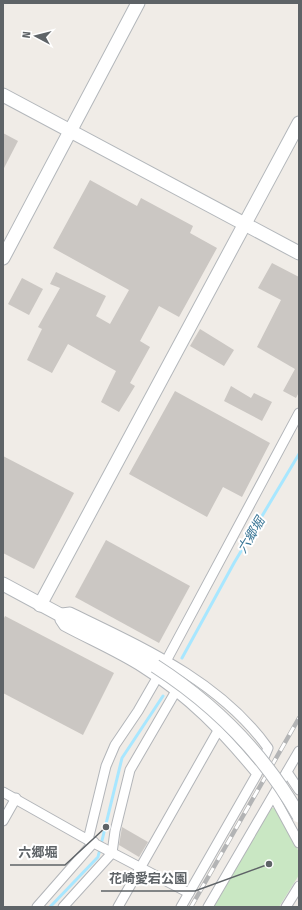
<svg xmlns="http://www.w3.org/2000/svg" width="302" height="910" viewBox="0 0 302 910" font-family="'Fira Sans Condensed','Noto Sans JP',sans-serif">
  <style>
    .green { fill: #c9e7c3 }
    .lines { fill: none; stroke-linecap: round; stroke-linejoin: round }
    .stream { stroke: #a8e7ff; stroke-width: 3 }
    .building { fill: #cbc7c3 }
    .street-casing { stroke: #b2b5b9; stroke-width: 11 }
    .secondary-casing { stroke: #b3b7bb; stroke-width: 15 }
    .street { stroke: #fff; stroke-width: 9 }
    .secondary { stroke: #fff; stroke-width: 13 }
    .rail-casing { stroke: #b3b4b5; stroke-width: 4.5 }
    .rail { stroke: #fff; stroke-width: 3; stroke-dasharray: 9; stroke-linecap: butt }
    .secondary-bridge-casing { stroke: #b3b7bb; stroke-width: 15; stroke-linecap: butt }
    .secondary-bridge { stroke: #fff; stroke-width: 13 }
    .labels { text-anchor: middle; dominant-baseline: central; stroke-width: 4; stroke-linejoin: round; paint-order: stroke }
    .water-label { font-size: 13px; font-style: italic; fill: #3b7797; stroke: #fff }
    .leader { fill: none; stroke: #5e6367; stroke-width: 1.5 }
    .callout-dot { fill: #5e6367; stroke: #fff; stroke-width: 1.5 }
    .callout-label { font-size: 13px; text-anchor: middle; font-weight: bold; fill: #5e6367; stroke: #fff; stroke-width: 4; stroke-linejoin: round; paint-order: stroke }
  </style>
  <rect width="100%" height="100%" fill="#f0ece7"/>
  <!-- green -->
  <polygon class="green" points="270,808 276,808 299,852 299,875 279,907 214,907"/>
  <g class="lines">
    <!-- stream -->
    <g class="stream">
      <polyline points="182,658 234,563 299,454"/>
      <polyline points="50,907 98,857 122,758 163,696"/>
    </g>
  </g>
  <!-- building -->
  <g class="building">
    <polygon points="3,133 18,141 3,170"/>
    <polygon points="90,180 137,206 141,198 193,226 190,233 217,248 179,317 159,306 140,341 150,347 130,383 135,386 119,412 101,402 116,371 68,344 52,373 27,360 42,329 38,327 60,288 50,284 56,272 106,296 96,316 110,324 129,290 53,248"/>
    <polygon points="272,263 299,277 299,392 296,398 283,391 295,369 257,347 281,300 258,288"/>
    <polygon points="22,278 43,289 29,315 8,304"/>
    <polygon points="200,329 234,350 224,366 190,346"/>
    <polygon points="231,386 251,398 254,393 272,402 262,421 224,401"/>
    <polygon points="175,391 270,443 242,497 223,487 207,517 129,474"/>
    <polygon points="3,456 74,493 34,569 3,553"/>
    <polygon points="106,540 190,586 159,643 75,597"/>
    <polygon points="5,616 114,673 83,735 3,693 3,620"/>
    <polygon points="122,827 148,842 139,857 119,845"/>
  </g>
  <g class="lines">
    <defs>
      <g id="street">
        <polyline points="287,772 299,790"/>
        <polyline points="3,792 88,840 189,893"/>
        <polyline points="274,797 299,843"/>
        <polyline points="3,821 16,798"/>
        <polyline points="88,840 106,766 115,745 138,711 157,678 299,413"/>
        <polyline points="37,907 94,842"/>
        <polyline points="63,907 112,853 115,831 130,770 176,691"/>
        <polyline points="118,907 219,729"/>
        <path d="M 181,907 L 257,774 L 268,748 C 220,681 142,647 70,612 L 62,613 L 60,620 L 64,626 C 90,640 118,652 143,668 C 188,696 223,733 257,774"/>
        <polyline points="208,907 299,751"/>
        <polyline points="286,907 299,886"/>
      </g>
      <g id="secondary">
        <polyline points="3,95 299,253"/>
        <polyline points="3,258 138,3"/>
        <polyline points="3,584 155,666"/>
        <polyline points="40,605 299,123"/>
      </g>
    </defs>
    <!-- street casing -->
    <use href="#street" class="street-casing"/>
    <!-- secondary casing -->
    <use href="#secondary" class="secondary-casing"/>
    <!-- street -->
    <use href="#street" class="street"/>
    <!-- secondary -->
    <use href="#secondary" class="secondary"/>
    <defs>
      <polyline id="rail" points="191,907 299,718"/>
    </defs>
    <!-- rail casing -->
    <use href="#rail" class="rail-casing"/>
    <!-- rail -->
    <use href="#rail" class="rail"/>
    <defs>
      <path id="secondary-bridge" d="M 155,666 C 214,704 264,754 299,816"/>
    </defs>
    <!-- secondary-bridge casing -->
    <use href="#secondary-bridge" class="secondary-bridge-casing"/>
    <!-- secondary-bridge -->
    <use href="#secondary-bridge" class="secondary-bridge"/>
  </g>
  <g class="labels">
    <!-- water labels -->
    <g class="water-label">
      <text transform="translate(251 535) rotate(-59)">六郷堀</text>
    </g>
  </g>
  <!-- callouts -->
  <path class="leader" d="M106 827L65 865H10M269 864L195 891H101"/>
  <g class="callout-dot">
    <circle cx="106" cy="827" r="4"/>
    <circle cx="269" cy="864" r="4"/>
  </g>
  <g class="callout-label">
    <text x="38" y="857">六郷堀</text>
    <text x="148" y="883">花崎愛宕公園</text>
  </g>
  <!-- border -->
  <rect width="302" height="910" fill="none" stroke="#5e6367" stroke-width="8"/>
  <!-- north arrow -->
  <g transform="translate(36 36) rotate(277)" stroke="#ffffff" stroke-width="3" paint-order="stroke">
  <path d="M0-3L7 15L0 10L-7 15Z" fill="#5e6367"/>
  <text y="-6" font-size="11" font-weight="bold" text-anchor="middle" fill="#5e6367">N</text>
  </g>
</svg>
